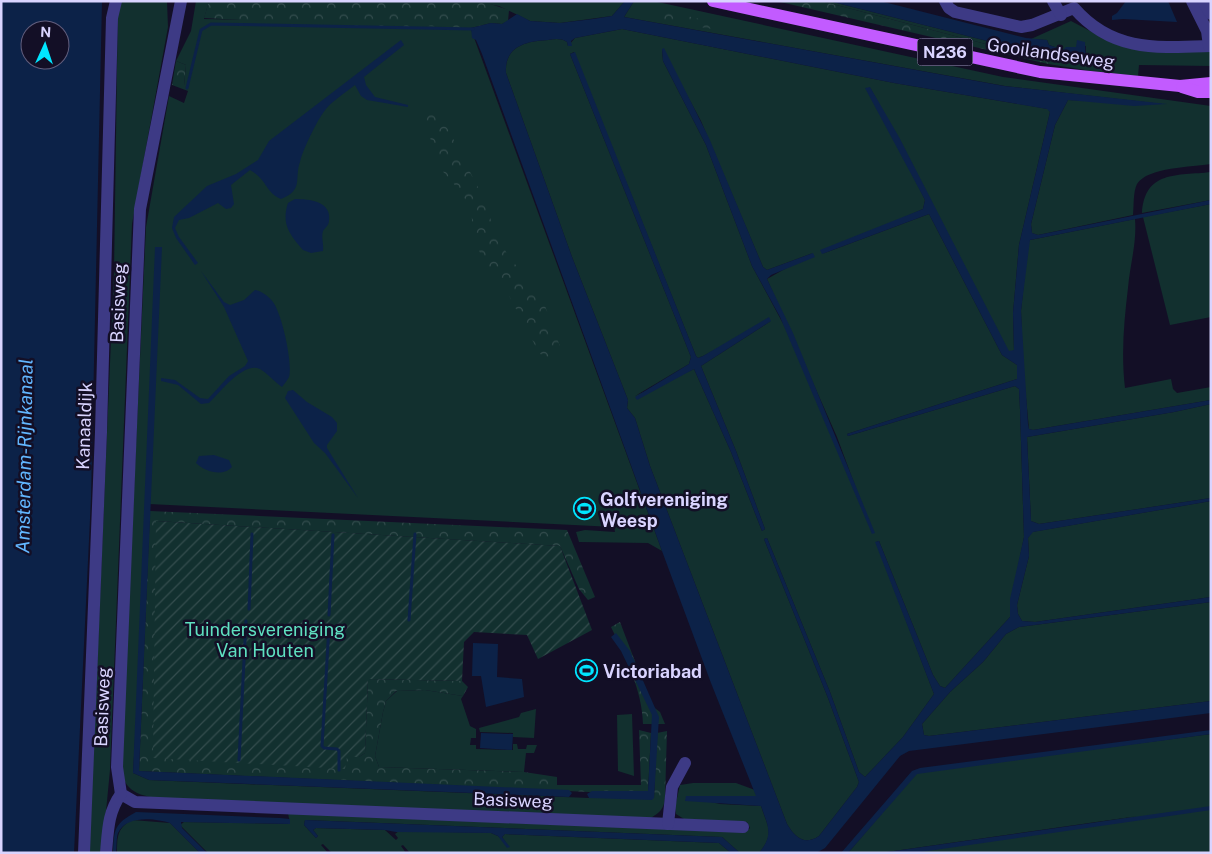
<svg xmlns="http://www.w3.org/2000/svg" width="1212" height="854" viewBox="0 0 1212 854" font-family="'Public Sans',sans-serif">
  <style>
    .grass { fill: #12302f; fill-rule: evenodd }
    .forest { fill: url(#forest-crowns) }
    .garden { fill: url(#garden-furrows) }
    .water { fill: #0c2248; fill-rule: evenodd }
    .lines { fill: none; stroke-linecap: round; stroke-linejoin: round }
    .stream { stroke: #0c2248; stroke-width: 3 }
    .minor { stroke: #3d3a85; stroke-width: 12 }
    .major { stroke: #c25bff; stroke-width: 12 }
    .labels { text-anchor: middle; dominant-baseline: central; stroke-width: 5; stroke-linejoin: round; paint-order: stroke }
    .shield { fill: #130f26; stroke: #9e99be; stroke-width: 1 }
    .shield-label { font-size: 16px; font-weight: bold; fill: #d9d4ff }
    .street-label { font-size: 18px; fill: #d9d4ff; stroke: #130f26 }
    .poi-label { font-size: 18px; font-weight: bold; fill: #d9d4ff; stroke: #130f26; text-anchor: start }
    .park-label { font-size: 18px; fill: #5fe0c0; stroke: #130f26 }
    .water-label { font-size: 19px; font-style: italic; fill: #62b6ff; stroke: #130f26 }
  </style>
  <defs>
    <pattern id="forest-crowns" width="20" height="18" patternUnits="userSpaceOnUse" patternTransform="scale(1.25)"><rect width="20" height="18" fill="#12302f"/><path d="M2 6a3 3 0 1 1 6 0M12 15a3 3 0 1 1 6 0" fill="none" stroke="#344d4e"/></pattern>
    <pattern id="garden-furrows" width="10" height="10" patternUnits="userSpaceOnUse" patternTransform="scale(1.25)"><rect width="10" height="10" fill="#12302f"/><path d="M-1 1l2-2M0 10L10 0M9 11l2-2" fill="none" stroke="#344d4e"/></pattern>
  </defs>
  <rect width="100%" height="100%" fill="#130f26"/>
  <!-- grass -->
  <g class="grass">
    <polygon points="118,1 167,1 168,27 132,224 110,770 102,853 89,853 114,270"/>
    <path d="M 196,1 L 209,1 L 204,19 L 469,24 L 662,551 L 648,543 L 579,542 L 576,532 L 585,530 L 615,532 L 614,527 L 149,504 L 133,773 L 149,780 L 589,798 L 665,798 C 664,809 660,812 651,818 L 163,799 C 142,796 128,794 121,773 L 146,227 L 169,96 L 184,103 L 188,91 L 172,85 L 184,85 L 186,65 L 176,61 L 191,31 Z"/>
    <polygon points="470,1 625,1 612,16 560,23 530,21 499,6"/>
    <path d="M 634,1 L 653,1 L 1003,77 L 1211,106 L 1211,164 C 1193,167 1147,167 1137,184 C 1133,192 1134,205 1133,215 L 1038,235 L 1032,233 L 1031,224 L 1055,125 L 1068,100 L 1162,104 L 1005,86 L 624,17 Z"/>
    <polygon points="821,1 829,1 1031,52 1054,53 1055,58 1086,62 1086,46 1063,50 1049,45 1047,40 1031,39 1071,21 1115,44 1211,51 1211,66 1139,65 1138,76 1091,71 1048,64 1047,60"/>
    <path d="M 622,29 L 894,83 L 1048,109 L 1050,112 L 1019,245 L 1013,313 L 1014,351 L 1008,351 L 870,87 L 925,200 L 923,209 L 822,254 L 929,214 L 1002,355 L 1017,365 L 1017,379 L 847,434 L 848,436 L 1015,386 L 1019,389 L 1020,409 L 1024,537 L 1010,606 L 1010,617 L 945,688 L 940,686 L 933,675 L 879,541 L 876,542 L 934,694 L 903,737 L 865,777 L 859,772 L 830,692 L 767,538 L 764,539 L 828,698 L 859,782 L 857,787 L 819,836 C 804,846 795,837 787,824 L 650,466 L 635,418 L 627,408 L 628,400 L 572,257 L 506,73 C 504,46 527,41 548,40 C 555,39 561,38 567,42 L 568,46 L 575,38 ZM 662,49 L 701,121 L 763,267 L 767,270 L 813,253 L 767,279 L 837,437 L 873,534 L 787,331 L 752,266 L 706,145 L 663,61 ZM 574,52 L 696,356 L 698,358 L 703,356 L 771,321 L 701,366 L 736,451 L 765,529 L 762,531 L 731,452 L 694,369 L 635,396 L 689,364 L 691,357 L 570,54 Z"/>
    <path d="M 1211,172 L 1211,200 L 1142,213 C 1145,170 1177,176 1211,172 Z"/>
    <polygon points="1211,204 1211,317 1170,325 1143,217"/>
    <path d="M 1135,219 C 1137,243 1130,264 1128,288 C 1124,321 1121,354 1125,388 L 1171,379 L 1173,389 L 1177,393 L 1211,387 L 1211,400 L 1033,430 L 1029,429 L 1023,366 L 1021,311 L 1028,243 L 1030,240 Z"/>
    <polygon points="1211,404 1211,498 1039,524 1031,521 1027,437 1174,412"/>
    <polygon points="1211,501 1211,597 1035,622 1022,621 1018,614 1017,605 1029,556 1028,538 1032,532"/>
    <polygon points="1211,602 1211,701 929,736 924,735 922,724 950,692 983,662 1006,634 1019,627"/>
    <polygon points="425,690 463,696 461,699 470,726 476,729 476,738 471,738 470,745 476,745 476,749 513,750 513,744 517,744 518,749 526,749 527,745 537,745 534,753 526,753 524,772 379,767 375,756 383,712 386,701 397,691"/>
    <polygon points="536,709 534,738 513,737 513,733 480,732 479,728 519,717 521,713"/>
    <polygon points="632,714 634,776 618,771 617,715"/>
    <polygon points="1211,734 1211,853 907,853 1138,816 880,853 848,853 917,772"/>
    <path d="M 693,783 L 736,783 L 755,790 L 757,797 L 686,796 L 720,804 L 761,806 C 768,827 775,834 759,853 L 740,853 L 722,837 L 305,820 L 304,825 L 316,838 L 318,836 L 313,830 L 316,828 L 385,830 L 396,840 L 398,838 L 395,834 L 399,831 L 491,833 L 498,836 L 509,847 L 502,837 L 505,834 L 719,843 L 731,853 L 410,853 L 403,845 L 401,846 L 406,853 L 332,853 L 323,844 L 321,845 L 328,853 L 208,853 L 180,825 L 184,822 L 290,824 L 288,813 L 746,832 L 750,828 L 747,822 L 684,819 L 676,814 L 675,807 L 680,785 Z"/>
    <path d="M 132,820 L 170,823 L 200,853 L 117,853 C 117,837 117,828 132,820 Z"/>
  </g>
  <!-- forest -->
  <g class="forest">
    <polygon points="209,1 470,1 487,3 509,10 508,21 502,24 491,23 471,28 424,26 417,29 204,18"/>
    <polygon points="776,1 821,1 1047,60 1048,64"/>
    <polygon points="657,9 717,23 713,29 651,20"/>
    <polygon points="176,61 186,65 184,85 172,85"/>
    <polygon points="423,112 440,113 487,205 493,229 509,257 541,295 561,349 553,363 539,353 505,288 484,262 474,239 471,210 461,192 438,166"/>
    <polygon points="150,511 567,530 595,597 588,600 579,589 560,546 157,521 347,757 359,757 365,753 368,679 462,681 468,687 463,696 425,690 396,691 386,701 383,712 375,756 379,767 524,772 557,777 557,785 641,785 639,730 651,733 648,791 589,792 139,771"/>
    <path d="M 620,622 L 652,706 L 660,712 L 665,724 L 643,724 C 642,690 626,658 611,627 Z"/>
    <polygon points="667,731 665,798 654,798 657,733"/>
  </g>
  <!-- garden -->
  <polygon class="garden" points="156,521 560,546 592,630 538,659 527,635 474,632 464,642 462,681 368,679 365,753 359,757 347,757 345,769 153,758"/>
  <!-- water -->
  <g class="water">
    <path d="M 1,1 L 102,1 L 91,498 L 74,853 L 1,853 ZM 30,30 L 60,30 L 60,60 L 30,60 Z"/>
    <path d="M 625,1 L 634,1 L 624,17 L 1004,86 L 1167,104 L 1134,106 L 1068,100 L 1055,125 L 1031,224 L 1032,233 L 1038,235 L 1211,200 L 1211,204 L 1030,240 L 1021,311 L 1028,424 L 1029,429 L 1033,430 L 1211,400 L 1211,404 L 1174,412 L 1027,437 L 1031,521 L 1039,524 L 1211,498 L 1211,501 L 1033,532 L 1028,538 L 1029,556 L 1017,605 L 1018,614 L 1022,621 L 1035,622 L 1211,597 L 1211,602 L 1019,627 L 1006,634 L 983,662 L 950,692 L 922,724 L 924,735 L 929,736 L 1211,701 L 1211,713 L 909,751 L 900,756 L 825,848 L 816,853 L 759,853 C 774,835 768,826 761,806 L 685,801 L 686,796 L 756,796 L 711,683 L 662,551 L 482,54 L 476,40 L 472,38 L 471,28 L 491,23 L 502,24 L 517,14 L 530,21 L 560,23 L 593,19 L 612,16 ZM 622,29 L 894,83 L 1047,109 L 1050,112 L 1019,245 L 1013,313 L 1014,350 L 1009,351 L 899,137 L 870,87 L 865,88 L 925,200 L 923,209 L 820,250 L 822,254 L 929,214 L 1002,355 L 1017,365 L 1017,379 L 847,434 L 848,436 L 1015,386 L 1019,389 L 1020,409 L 1024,537 L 1010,599 L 1010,617 L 945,688 L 940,686 L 933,675 L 879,541 L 875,542 L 934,694 L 903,737 L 865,777 L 859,772 L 830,692 L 767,538 L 764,539 L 828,698 L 859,782 L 857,787 L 819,836 C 804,846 795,837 787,824 L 650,466 L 635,418 L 627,408 L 628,400 L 572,257 L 506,73 C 504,46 527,41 548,40 C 555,39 561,38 567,42 L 568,46 L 572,46 L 571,41 L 575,38 Z"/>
    <polygon points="829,1 880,1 1026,38 1047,40 1049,45 1063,50 1066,47 1076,47 1077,40 1085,42 1086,62 1058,61 1053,53 1048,52 1045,55 1031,52"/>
    <polygon points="1126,1 1168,1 1177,22 1123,19 1112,20 1112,16 1117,13"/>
    <path d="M 401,40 L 404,45 L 364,77 L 366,85 L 375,97 L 408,105 L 408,107 L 367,100 L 361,96 L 355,85 C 345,93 330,102 323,113 C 316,123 303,149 300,162 C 294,179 304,190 281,199 C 265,192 267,179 250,170 L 231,185 L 234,204 L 231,208 L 226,209 L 218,203 L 189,218 L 179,220 L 175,228 L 179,237 L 198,263 L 195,265 L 176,238 L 172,228 L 174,217 L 207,186 L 236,174 L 258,160 L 269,141 Z"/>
    <polygon points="664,48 709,138 763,267 767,270 813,253 815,257 771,275 767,279 793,333 875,533 872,534 780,317 752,266 706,145 663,61 662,49"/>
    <polygon points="575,52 696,356 698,358 703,356 769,317 771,321 701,366 736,451 765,529 762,531 731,452 694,369 637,400 635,397 689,364 691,357 570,54"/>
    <path d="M 295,199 C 309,199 332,201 329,221 C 329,225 325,228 323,231 C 321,238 324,244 323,251 L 311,253 L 303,250 C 290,235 281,224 288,203 Z"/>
    <polygon points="155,247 162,247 139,771 569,790 572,793 569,797 149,780 133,773"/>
    <path d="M 201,271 L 224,302 L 230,305 L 244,300 L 255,290 C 262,291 268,296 273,302 C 282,314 293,364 289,377 C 287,381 284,384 282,387 C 275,382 267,373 260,369 C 243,361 219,394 209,403 L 201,404 L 178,385 L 161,381 L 161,378 L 175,380 L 200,398 L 208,399 L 229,376 L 245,366 L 248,361 L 224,307 Z"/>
    <polygon points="293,390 307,402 332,417 337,423 337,431 327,445 327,448 358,498 325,453 314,443 285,398 288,391"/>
    <path d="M 214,455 L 229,460 L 232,467 C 223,477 205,472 196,463 L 199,456 Z"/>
    <polygon points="616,633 630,651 659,717 654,798 652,800 589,798 587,794 592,791 648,791 652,715 621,651 611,637"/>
    <polygon points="473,643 498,644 497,677 522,679 524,697 486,707 481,676 472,676"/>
    <polygon points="1211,730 1211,734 917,774 848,853 841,853 912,771 920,768"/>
    <polygon points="481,733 513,734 512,750 480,748"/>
    <polygon points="1211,806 1211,810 914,853 880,853"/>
    <path d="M 136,812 L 280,818 L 290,819 L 290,824 L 181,822 L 182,828 L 207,853 L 200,853 L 170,823 C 155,818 126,815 118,833 C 116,838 117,847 116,853 L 113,853 C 114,829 114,824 136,812 Z"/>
    <polygon points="305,820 722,837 740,853 731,853 719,843 505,834 502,837 510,847 507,848 498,836 491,833 396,832 385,830 316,828 313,830 318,836 316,838 304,825"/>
  </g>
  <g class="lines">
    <!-- stream -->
    <g class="stream">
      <polyline points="187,88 201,30 211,24 473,29"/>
      <polyline points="249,609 252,534"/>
      <polyline points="329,615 333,535"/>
      <polyline points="409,620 415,534"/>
      <polyline points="329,626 322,746 324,748 337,749 339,751 339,770"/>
      <polyline points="239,760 246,621"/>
    </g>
    <!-- minor -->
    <g class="minor">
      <polyline points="181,1 140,209 117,767 121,794 135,802 743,827"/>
      <path d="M 945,1 L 949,8 L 955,12 L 1021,27 L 1032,25 L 1074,8 C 1112,52 1157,48 1211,46"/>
      <polyline points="1053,1 1061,15"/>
      <polyline points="1192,1 1207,31 1209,46"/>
      <polyline points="1203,1 1211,14"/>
      <polyline points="668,824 672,787 685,763"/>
      <polyline points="84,853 101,432 112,18 116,1"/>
      <path d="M 106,853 C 108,830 108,812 121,794"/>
    </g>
    <!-- major -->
    <g class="major">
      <polyline points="713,1 1040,72 1180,86 1211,83"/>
      <polyline points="1182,87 1198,92 1211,92"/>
    </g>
  </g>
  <!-- icons -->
  <defs>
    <symbol id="stadium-ring" viewBox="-11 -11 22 22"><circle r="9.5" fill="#130f26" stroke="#00e5ff" stroke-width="1.5"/><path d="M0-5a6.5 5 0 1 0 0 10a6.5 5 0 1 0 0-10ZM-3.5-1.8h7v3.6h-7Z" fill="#00e5ff"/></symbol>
  </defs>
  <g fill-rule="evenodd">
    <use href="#stadium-ring" x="572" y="496" width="25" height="25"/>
    <use href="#stadium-ring" x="574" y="658" width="25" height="25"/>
  </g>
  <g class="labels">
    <!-- shield labels -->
    <rect class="shield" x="917.5" y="38.5" width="55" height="27" rx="4"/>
    <g class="shield-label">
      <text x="945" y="52">N236</text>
    </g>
    <!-- street labels -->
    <g class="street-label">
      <text transform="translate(1051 53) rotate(8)">Gooilandseweg</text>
      <text transform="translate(118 303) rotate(-88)">Basisweg</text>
      <text transform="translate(84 426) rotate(-88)">Kanaaldijk</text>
      <text transform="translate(102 707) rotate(-88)">Basisweg</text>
      <text transform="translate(513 800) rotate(2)">Basisweg</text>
    </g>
    <!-- poi labels -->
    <g class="poi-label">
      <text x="600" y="499">Golfvereniging<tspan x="600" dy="21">Weesp</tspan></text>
      <text x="603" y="671">Victoriabad</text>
    </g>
    <!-- park labels -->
    <g class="park-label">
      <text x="265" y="629">Tuindersvereniging<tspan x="265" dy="21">Van Houten</tspan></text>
    </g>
    <!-- water labels -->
    <g class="water-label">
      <text transform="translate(24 456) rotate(-89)">Amsterdam-Rijnkanaal</text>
    </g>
  </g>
  <!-- border -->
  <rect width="1212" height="854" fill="none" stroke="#d9d4ff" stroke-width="5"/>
  <!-- north arrow -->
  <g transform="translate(45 45) rotate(3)"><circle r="24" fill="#130f26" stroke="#625e7d"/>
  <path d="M0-4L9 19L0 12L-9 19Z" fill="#00e5ff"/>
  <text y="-8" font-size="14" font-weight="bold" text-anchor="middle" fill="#d9d4ff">N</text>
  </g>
</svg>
